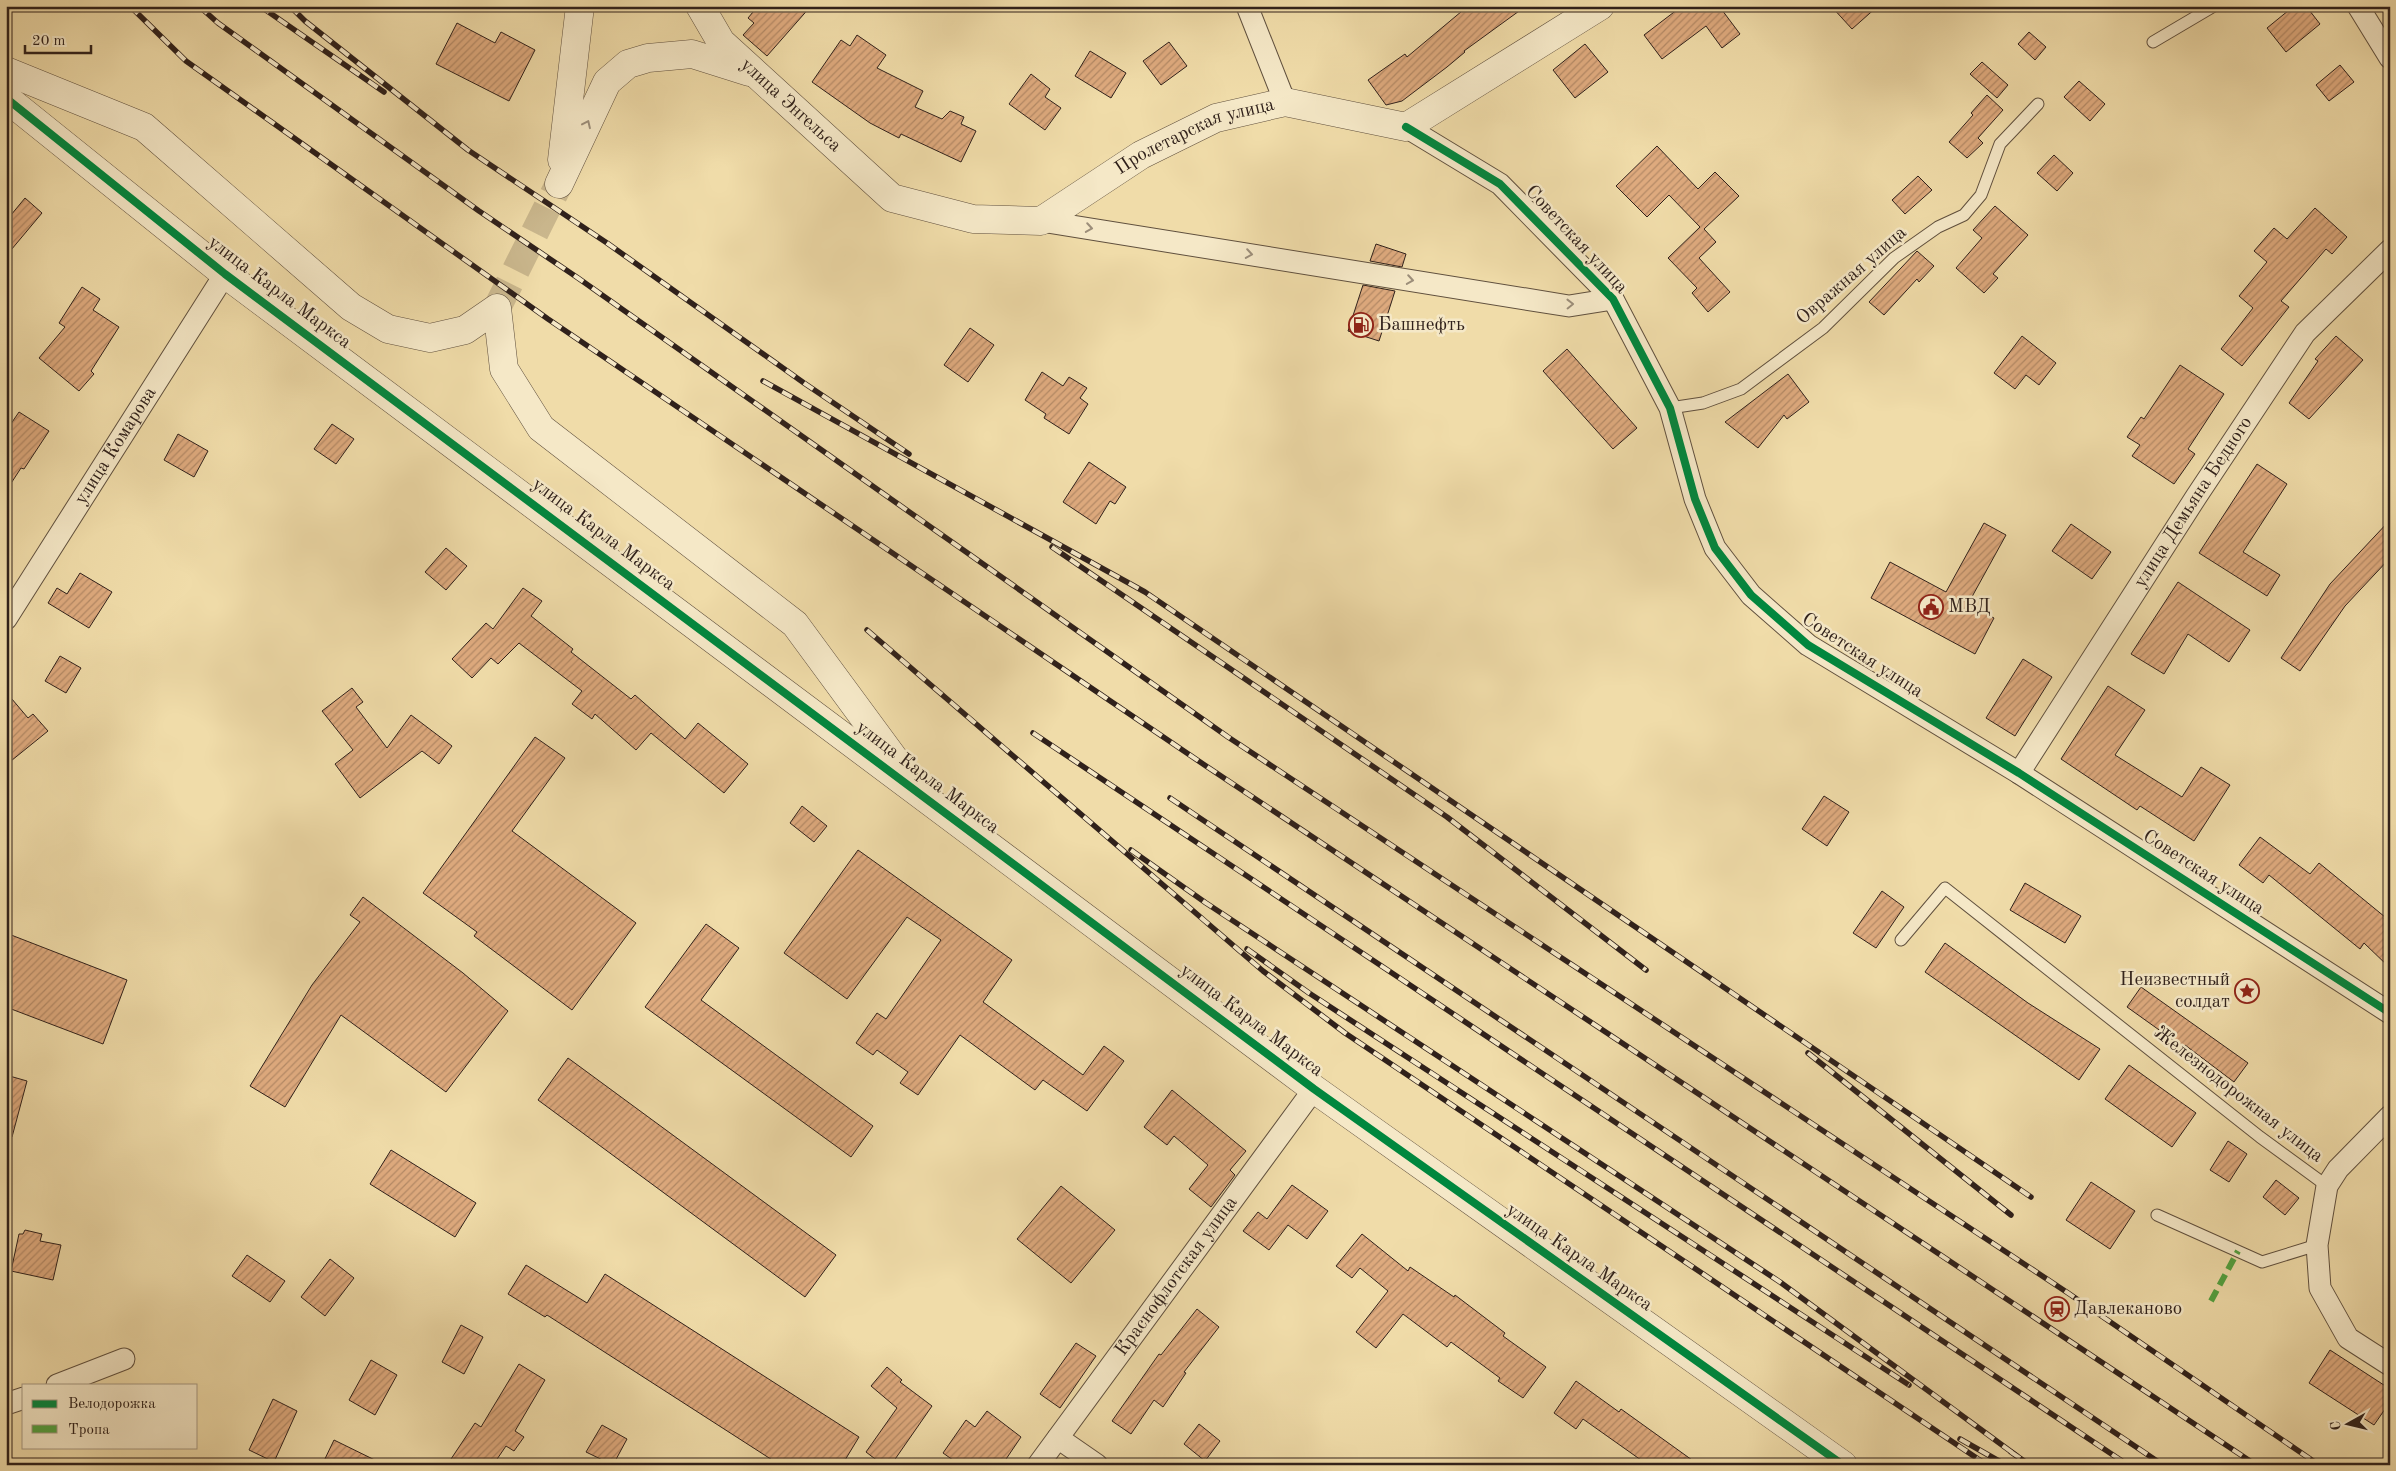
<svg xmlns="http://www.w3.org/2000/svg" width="2396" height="1471" viewBox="0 0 2396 1471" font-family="'Old Standard TT',serif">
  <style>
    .building { fill: url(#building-hatch); stroke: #30211b }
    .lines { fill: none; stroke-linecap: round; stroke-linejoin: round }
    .tertiary-tunnel { stroke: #cab78d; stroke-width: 28; stroke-dasharray: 28 14; stroke-linecap: butt }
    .service-casing { stroke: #60503e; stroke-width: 13 }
    .minor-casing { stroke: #60503e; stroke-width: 23 }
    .tertiary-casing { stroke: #60503e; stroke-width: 29 }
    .service { stroke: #f5e8c7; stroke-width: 11 }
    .minor { stroke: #f5e8c7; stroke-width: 21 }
    .tertiary { stroke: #f5e8c7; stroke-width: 28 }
    .rail-casing { stroke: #30211b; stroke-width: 5.5 }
    .rail { stroke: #f5e8c7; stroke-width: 4; stroke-dasharray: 11; stroke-linecap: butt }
    .quiet { stroke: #52a240; stroke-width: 6; stroke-dasharray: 12 6; stroke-linecap: butt }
    .cycleway-casing { stroke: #f5e8c7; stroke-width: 11 }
    .cycleway { stroke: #00873e; stroke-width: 8 }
    .oneway { stroke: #9c8e7a }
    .labels { text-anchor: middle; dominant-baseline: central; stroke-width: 5; stroke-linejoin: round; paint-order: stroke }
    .street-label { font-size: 19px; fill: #30211b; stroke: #f5e8c7 }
    .poi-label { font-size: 19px; fill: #30211b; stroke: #f5e8c7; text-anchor: start }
  </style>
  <defs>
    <pattern id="building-hatch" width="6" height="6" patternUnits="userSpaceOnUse" patternTransform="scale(1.25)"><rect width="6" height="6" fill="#deaa7e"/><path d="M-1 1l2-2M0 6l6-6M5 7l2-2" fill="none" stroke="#b48a66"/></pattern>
  </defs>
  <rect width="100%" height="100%" fill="#f0dca9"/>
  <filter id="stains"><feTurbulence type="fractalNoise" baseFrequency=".004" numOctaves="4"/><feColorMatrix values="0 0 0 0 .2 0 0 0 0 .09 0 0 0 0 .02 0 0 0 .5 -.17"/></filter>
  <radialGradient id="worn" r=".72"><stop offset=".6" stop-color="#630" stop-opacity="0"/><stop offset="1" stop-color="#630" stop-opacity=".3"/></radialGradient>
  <!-- building -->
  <g class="building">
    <polygon points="758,6 811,6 767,56 743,35 754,23 748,18"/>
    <polygon points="1468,6 1526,6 1464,51 1465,52 1447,67 1402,101 1386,105 1368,80 1405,54 1407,57"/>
    <polygon points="1682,6 1719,6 1740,34 1722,48 1706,26 1662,59 1644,35"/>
    <polygon points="1831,6 1878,6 1852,29"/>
    <polygon points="2294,6 2306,6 2320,24 2286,52 2267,28"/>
    <polygon points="457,23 495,43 501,32 535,50 509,101 436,64"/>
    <polygon points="2029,32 2046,47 2035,60 2018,44"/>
    <polygon points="857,35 886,55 877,68 923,91 915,107 942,119 950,111 964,117 961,124 976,131 961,162 901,134 899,138 870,123 812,82 841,40 850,46"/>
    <polygon points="1169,42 1187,66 1161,85 1143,61"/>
    <polygon points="1585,44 1608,72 1575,98 1553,70"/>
    <polygon points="1090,51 1126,73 1111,98 1075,76"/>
    <polygon points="1982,62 2008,85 1997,98 1970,74"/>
    <polygon points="2340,65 2354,82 2329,101 2316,85"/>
    <polygon points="1031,74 1050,89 1045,97 1061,108 1045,130 1009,104"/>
    <polygon points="2079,81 2105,104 2090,121 2064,97"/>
    <polygon points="1987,95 2003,110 1978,138 1983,143 1967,158 1949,142 1973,115 1971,113"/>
    <polygon points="1657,146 1698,189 1715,172 1739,196 1704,229 1716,242 1699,258 1730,292 1708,312 1692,293 1697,288 1668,258 1700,227 1669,195 1647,217 1616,186"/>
    <polygon points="2054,155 2073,173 2057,191 2037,173"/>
    <polygon points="1918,176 1932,190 1905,214 1892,200"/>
    <polygon points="25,198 42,213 6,256 6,221"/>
    <polygon points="1995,206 2028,235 1993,274 1998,278 1984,293 1956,268 1982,238 1973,230"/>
    <polygon points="2315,208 2347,237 2332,254 2326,249 2281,301 2289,307 2242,366 2221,349 2253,308 2239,296 2267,262 2254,251 2274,228 2287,239"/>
    <polygon points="1376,244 1406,254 1402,267 1370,261"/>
    <polygon points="1917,251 1934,266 1919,282 1917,279 1884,315 1869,302"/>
    <polygon points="1363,285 1395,291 1379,341 1348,331"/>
    <polygon points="82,287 100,299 93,310 119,327 91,371 94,374 79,391 39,358 65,327 59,323"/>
    <polygon points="970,328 994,345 968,382 944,365"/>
    <polygon points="2022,336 2056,363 2039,385 2026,375 2015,389 1994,373"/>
    <polygon points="2336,336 2363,360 2309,419 2289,403 2318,361 2315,359"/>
    <polygon points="1567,349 1637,428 1613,449 1543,371"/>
    <polygon points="2180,365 2224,394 2188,449 2195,454 2174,484 2132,456 2140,445 2127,437 2141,417 2144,419"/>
    <polygon points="1042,372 1063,386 1069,377 1087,388 1080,398 1088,404 1069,434 1044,418 1046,414 1025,400"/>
    <polygon points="1788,374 1809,402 1787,419 1784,415 1758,448 1725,422"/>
    <polygon points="19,412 49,431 24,469 21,468 6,491 6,431"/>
    <polygon points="332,424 354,439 336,464 314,449"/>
    <polygon points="178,434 208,451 194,477 164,460"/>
    <polygon points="1089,462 1126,487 1115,504 1110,501 1096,524 1063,502"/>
    <polygon points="2257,464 2287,484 2243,552 2280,575 2267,596 2199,553"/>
    <polygon points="2390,520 2390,558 2345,606 2300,671 2281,658 2330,584"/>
    <polygon points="1984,523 2006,535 1968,604 1994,618 1975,654 1871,598 1890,562 1946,592"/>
    <polygon points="2071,524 2111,552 2092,579 2052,551"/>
    <polygon points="446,548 467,566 446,590 425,572"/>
    <polygon points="80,573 112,592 89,628 48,603 57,588 67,594"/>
    <polygon points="2178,582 2250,630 2229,662 2188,634 2164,674 2131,654"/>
    <polygon points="523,588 542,601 531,616 573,649 571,652 631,699 635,695 685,739 698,723 748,764 724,793 651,733 636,750 595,714 592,719 572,704 582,691 519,643 498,664 491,658 472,678 452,659 486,623 493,629"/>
    <polygon points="60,656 81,668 66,693 45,681"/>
    <polygon points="2023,659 2052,677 2015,736 1986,718"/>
    <polygon points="2108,686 2145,710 2115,755 2182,797 2201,767 2230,785 2194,841 2140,806 2137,810 2061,759"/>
    <polygon points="352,688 363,702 356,707 387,748 411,715 452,746 439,764 422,751 360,798 335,764 353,750 322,711"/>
    <polygon points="6,692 28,718 33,714 48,731 6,765"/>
    <polygon points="535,737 565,758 512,831 636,923 572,1010 474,936 477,932 423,893"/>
    <polygon points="1824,796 1849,812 1827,846 1802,829"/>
    <polygon points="802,806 827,826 814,842 790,823"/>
    <polygon points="2260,837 2310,874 2319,863 2385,917 2384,919 2390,926 2390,968 2364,943 2360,949 2269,875 2263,883 2239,865"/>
    <polygon points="858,850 1012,960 983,1002 1083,1075 1104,1046 1124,1061 1087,1111 1043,1080 1035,1090 960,1035 918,1095 900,1083 908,1072 877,1050 873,1055 856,1043 877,1013 886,1019 941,940 907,917 847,999 784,953"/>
    <polygon points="2025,883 2081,916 2065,943 2010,910"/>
    <polygon points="1882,891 1904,907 1876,948 1853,933"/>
    <polygon points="363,897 463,973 508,1011 446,1092 341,1015 285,1107 250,1086 312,985 360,922 350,915"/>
    <polygon points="706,924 739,948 701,1000 873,1126 851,1157 645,1007"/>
    <polygon points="6,933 127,980 103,1044 6,1007"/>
    <polygon points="1945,943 2028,1003 2100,1049 2079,1080 1925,972"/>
    <polygon points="2141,987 2248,1063 2234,1082 2185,1045 2183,1047 2127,1007"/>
    <polygon points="568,1058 836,1255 805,1297 538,1100"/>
    <polygon points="2129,1065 2196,1113 2172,1147 2105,1099"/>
    <polygon points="6,1075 27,1081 12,1137 6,1136"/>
    <polygon points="1172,1090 1246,1151 1230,1170 1235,1175 1211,1207 1189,1189 1208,1165 1174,1136 1167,1145 1144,1127"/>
    <polygon points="2228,1141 2247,1154 2229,1182 2210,1170"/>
    <polygon points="391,1150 476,1203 455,1237 370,1184"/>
    <polygon points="2276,1180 2299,1198 2285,1215 2263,1197"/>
    <polygon points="2091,1182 2135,1211 2110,1249 2066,1220"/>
    <polygon points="1292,1185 1328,1211 1307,1239 1288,1225 1269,1250 1243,1231 1258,1212 1267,1219"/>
    <polygon points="1061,1186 1115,1230 1071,1283 1017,1239"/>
    <polygon points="25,1230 42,1234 40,1241 61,1245 53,1280 11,1271 19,1234 23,1234"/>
    <polygon points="1362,1234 1408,1271 1410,1267 1454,1297 1455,1295 1505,1333 1503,1336 1546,1367 1523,1398 1498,1381 1500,1378 1451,1342 1447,1347 1403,1314 1376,1348 1356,1332 1388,1291 1360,1268 1352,1278 1336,1266"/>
    <polygon points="247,1255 285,1281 270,1302 232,1276"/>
    <polygon points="330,1259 354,1278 325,1316 301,1297"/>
    <polygon points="526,1265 587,1303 605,1274 859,1437 842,1465 780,1465 547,1315 545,1317 508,1294"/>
    <polygon points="1197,1309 1219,1327 1184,1372 1186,1373 1163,1407 1154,1400 1131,1434 1112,1421 1159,1354 1161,1355"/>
    <polygon points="461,1325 483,1337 464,1374 442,1362"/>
    <polygon points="1076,1343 1096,1356 1060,1408 1040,1394"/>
    <polygon points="2330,1350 2390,1389 2390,1402 2374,1425 2309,1383"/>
    <polygon points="371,1360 397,1375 375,1415 349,1400"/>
    <polygon points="519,1364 545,1380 515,1431 524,1437 514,1451 506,1446 493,1465 447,1465 475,1423 481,1427"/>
    <polygon points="887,1367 902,1380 900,1382 932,1406 891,1465 883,1465 866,1452 897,1408 871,1386"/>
    <polygon points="1576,1381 1619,1412 1621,1409 1699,1465 1648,1465 1583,1419 1576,1429 1554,1413"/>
    <polygon points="273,1399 297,1411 274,1462 249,1450"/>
    <polygon points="987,1411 1021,1437 1002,1465 960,1465 943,1453 966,1420 975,1427"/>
    <polygon points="1199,1424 1220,1441 1205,1461 1184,1444"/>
    <polygon points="602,1425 627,1439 613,1465 586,1452"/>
    <polygon points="334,1440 385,1465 322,1465"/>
  </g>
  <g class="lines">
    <!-- tertiary-tunnel -->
    <polyline class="tertiary-tunnel" points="497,308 559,184"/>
    <defs>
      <g id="service">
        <polyline points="2153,42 2214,6"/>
        <polyline points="1670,408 1703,403 1741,389 1823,328 1894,258 1938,227 1964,215 1981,195 2000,144 2038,104"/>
        <polyline points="1901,940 1945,888 2260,1137 2327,1186"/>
        <polyline points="2157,1215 2262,1262 2317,1245"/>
      </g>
      <g id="minor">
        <polyline points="1247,6 1285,102"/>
        <polyline points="2358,6 2390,58"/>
        <polyline points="1406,127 1500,184 1613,299 1670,408 1695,499 1715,548 1751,595 1808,645 2019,773 2390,1013"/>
        <polyline points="1041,221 1569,306 1613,299"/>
        <path id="s1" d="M 6,619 L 225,274"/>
        <path id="s2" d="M 2019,773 L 2196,497 L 2305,333 L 2390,250"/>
        <polyline points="2390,1116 2338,1169 2327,1186 2317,1245 2320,1288 2348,1338 2390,1365"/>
        <polyline points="57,1385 124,1359"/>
        <polyline points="6,1404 24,1398"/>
        <polyline points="1058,1438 1097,1465"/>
        <path id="s3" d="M 1038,1465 L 1314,1089"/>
      </g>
      <g id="tertiary">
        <path id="s4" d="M 700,6 L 721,42 L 892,198 L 973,219 L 1041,221 L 1141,155 L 1216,118 L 1285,102 L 1406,127 L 1600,6"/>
        <polyline points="6,71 144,127 351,307 388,329 430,338 465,330 497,308 504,369 541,428 795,624 901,768"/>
        <polyline points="6,98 225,274 1314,1089 1843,1465"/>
        <polyline points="562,160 580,6"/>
        <polyline points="559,184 607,82 628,64 648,58 692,54 749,72"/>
      </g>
    </defs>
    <!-- service casing -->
    <use href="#service" class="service-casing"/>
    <!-- minor casing -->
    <use href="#minor" class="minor-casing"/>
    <!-- tertiary casing -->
    <use href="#tertiary" class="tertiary-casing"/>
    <!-- service -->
    <use href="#service" class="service"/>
    <!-- minor -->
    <use href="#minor" class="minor"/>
    <!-- tertiary -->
    <use href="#tertiary" class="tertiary"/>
    <defs>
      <g id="rail">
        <polyline points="130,6 186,61 548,319 1206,766 2256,1465"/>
        <polyline points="199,6 218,23 479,211 578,278 1228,737 2068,1293 2319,1465"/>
        <polyline points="260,6 384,92"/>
        <polyline points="290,6 305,21 468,150 607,243 804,383 909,454"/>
        <polyline points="763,381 1145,592 2031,1197"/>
        <polyline points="1052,547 1447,817 1646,970"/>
        <polyline points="867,630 1263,971 1345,1033 1987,1465"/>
        <polyline points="1033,733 2128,1465"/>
        <polyline points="1170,798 2163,1465"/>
        <polyline points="1131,850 1206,903 1780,1282 2017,1456"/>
        <polyline points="1247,949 1309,993 1909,1385"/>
        <polyline points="1808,1053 2011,1215"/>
        <polyline points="1960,1439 2006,1465"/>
        <polyline points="2011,1452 2030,1465"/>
      </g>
    </defs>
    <!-- rail casing -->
    <use href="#rail" class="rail-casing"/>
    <!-- rail -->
    <use href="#rail" class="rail"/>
    <!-- quiet -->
    <polyline class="quiet" points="2211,1301 2238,1251"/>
    <defs>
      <g id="cycleway">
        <polyline points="6,98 225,274 1314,1089 1843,1465"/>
        <polyline points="1406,127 1500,184 1613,299 1670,408 1695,499 1715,548 1751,595 1808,645 2019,773 2390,1013"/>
      </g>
    </defs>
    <!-- cycleway casing -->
    <use href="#cycleway" class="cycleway-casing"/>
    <!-- cycleway -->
    <use href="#cycleway" class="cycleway"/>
  </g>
  <!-- one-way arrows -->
  <defs><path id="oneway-chevron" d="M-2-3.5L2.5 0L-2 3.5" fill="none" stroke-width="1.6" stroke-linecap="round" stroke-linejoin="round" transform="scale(1.25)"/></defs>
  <g class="oneway">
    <use href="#oneway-chevron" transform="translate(587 124) rotate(-65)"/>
    <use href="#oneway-chevron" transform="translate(1089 228) rotate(9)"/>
    <use href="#oneway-chevron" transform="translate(1249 254) rotate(9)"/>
    <use href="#oneway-chevron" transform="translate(1410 280) rotate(9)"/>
    <use href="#oneway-chevron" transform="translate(1570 304) rotate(-1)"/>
  </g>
  <!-- icons -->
  <defs>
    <symbol id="fuel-ring" viewBox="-11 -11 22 22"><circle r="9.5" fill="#f5e8c7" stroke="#8f2418" stroke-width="1.5"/><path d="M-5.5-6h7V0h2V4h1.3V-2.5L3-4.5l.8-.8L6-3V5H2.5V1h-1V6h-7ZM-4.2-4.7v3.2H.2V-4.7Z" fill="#8f2418"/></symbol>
    <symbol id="civic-ring" viewBox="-11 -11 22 22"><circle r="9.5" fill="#f5e8c7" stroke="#8f2418" stroke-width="1.5"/><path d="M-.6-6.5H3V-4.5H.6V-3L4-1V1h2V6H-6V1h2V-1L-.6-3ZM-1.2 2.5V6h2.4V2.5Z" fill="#8f2418"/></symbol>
    <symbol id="sight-ring" viewBox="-11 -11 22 22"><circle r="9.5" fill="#f5e8c7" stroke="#8f2418" stroke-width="1.5"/><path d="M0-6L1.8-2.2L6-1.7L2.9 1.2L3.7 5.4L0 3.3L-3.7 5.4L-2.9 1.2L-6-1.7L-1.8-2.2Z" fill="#8f2418"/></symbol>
    <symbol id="station-ring" viewBox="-11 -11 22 22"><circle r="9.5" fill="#f5e8c7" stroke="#8f2418" stroke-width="1.5"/><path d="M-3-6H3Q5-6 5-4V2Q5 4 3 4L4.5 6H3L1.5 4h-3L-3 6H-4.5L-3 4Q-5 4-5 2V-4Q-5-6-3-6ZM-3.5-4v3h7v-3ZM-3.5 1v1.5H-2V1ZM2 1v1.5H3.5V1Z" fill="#8f2418"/></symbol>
  </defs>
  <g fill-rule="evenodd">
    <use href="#fuel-ring" x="1347" y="311" width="28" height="28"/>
    <use href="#civic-ring" x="1917" y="593" width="28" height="28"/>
    <use href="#sight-ring" x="2233" y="977" width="28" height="28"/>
    <use href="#station-ring" x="2043" y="1295" width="28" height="28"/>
  </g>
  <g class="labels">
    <!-- street labels -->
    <g class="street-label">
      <text stroke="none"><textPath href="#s4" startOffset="136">улица Энгельса</textPath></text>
      <text stroke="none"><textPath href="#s4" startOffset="602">Пролетарская улица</textPath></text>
      <text transform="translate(1576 240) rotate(47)">Советская улица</text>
      <text transform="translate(1852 276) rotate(-41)">Овражная улица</text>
      <text transform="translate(279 293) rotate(37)">улица Карла Маркса</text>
      <text stroke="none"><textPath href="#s1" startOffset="205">улица Комарова</textPath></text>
      <text stroke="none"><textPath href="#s2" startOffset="322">улица Демьяна Бедного</textPath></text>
      <text transform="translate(603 535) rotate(37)">улица Карла Маркса</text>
      <text transform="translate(1862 656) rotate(33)">Советская улица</text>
      <text transform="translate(927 778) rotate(37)">улица Карла Маркса</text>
      <text transform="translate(2203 873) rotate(33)">Советская улица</text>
      <text transform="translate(1251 1021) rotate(37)">улица Карла Маркса</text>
      <text transform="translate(2238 1095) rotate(38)">Железнодорожная улица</text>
      <text transform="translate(1579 1258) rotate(35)">улица Карла Маркса</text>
      <text stroke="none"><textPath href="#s3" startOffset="234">Краснофлотская улица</textPath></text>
    </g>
    <!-- poi labels -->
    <g class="poi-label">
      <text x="1378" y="325">Башнефть</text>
      <text x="1948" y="607">МВД</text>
      <text x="2230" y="980" text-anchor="end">Неизвестный<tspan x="2230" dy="22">солдат</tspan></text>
      <text x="2074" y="1309">Давлеканово</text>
    </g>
  </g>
  <!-- margin -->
  <rect width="2396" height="1471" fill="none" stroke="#f0dca9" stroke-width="25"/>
  <rect x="8" y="8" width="2381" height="1456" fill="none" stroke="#30211b" stroke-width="2.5"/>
  <rect x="12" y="12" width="2371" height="1446" fill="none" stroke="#30211b"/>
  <!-- legend -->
  <rect x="22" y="1384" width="175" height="65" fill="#f5e8c7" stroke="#a69882"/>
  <rect x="32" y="1400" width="25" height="8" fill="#00873e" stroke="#a69882"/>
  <text x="68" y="1408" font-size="15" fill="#30211b">Велодорожка</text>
  <rect x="32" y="1425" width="25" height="8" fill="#52a240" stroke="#a69882"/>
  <text x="68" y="1434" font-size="15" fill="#30211b">Тропа</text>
  <!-- north arrow -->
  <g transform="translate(2348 1424) rotate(262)" stroke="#f5e8c7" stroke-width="4" paint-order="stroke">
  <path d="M0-4L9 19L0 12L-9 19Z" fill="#30211b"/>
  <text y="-8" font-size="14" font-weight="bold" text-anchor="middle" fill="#30211b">С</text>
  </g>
  <!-- scale -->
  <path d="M25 45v8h66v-8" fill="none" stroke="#30211b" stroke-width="2.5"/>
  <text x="32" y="45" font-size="15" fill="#30211b" stroke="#f5e8c7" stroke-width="4" paint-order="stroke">20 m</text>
  <rect width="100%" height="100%" filter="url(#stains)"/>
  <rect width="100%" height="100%" fill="url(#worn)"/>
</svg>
